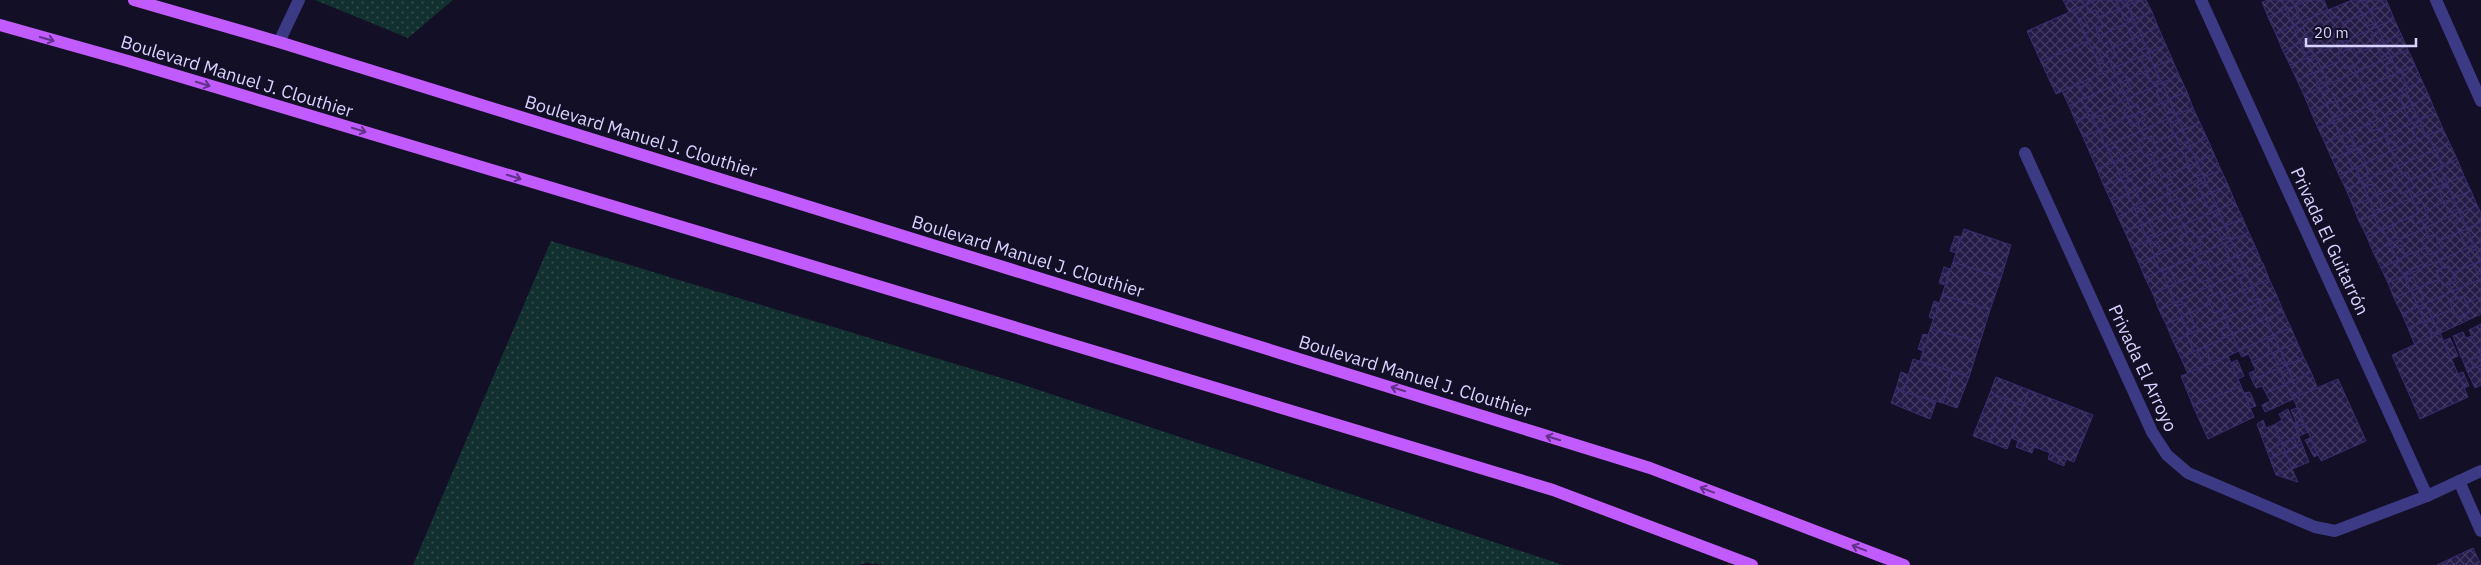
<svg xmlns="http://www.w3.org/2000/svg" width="2481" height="565" viewBox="0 0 2481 565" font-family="'IBM Plex Sans',sans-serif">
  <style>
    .grass { fill: url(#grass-dots) }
    .building { fill: url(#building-cross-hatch); stroke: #3b2d73 }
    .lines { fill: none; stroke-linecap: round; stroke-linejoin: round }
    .minor { stroke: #3d3a85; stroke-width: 12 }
    .major { stroke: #c25bff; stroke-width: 12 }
    .oneway { stroke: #623188 }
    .labels { text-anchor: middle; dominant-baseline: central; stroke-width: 5; stroke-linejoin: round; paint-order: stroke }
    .street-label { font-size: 18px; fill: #d9d4ff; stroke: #130f26 }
  </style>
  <defs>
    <pattern id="grass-dots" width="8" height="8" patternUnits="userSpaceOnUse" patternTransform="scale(1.25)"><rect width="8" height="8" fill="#12302f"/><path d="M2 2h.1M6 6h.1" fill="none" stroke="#344d4e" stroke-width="1.8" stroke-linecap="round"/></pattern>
    <pattern id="building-cross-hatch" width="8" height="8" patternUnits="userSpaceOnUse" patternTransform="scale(1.25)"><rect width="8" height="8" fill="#241b47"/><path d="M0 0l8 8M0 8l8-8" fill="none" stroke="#433b63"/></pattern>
  </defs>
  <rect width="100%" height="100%" fill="#130f26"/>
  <!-- grass -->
  <g class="grass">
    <polygon points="315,0 453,0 408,38"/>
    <polygon points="551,241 1018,383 1563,565 885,565 866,563 859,565 413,565"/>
  </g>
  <!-- building -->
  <g class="building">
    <polygon points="2063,0 2096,0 2069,12"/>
    <polygon points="2096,0 2116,0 2120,9 2099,17 2096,10 2089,13 2086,5"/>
    <polygon points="2116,0 2125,0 2128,5 2120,9"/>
    <polygon points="2125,0 2140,0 2128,5"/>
    <polygon points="2140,0 2146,0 2152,12 2134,20 2128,5"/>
    <polygon points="2268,0 2282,0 2286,9 2268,17 2262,2"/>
    <polygon points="2282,0 2292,0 2295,6 2286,9"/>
    <polygon points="2292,0 2308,0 2295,6"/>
    <polygon points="2308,0 2324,0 2328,10 2293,26 2291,21 2299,17 2295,6"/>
    <polygon points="2352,0 2364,0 2357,3 2362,15 2342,23 2339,16 2332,19 2328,10"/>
    <polygon points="2365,0 2370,11 2362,15 2357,3"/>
    <polygon points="2365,0 2386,0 2388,4 2370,11"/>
    <polygon points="2388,4 2394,19 2377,27 2370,11"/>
    <polygon points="2086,5 2089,13 2096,10 2099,17 2103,26 2096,28 2103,44 2110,41 2113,48 2106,52 2113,68 2103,73 2099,64 2104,62 2096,47 2092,49 2085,33 2090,31 2084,17 2078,19 2074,10"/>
    <polygon points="2128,5 2132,17 2125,21 2120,9"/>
    <polygon points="2295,6 2299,17 2291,21 2286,9"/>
    <polygon points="2120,9 2125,21 2132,17 2134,20 2099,36 2096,28 2103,26 2099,17"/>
    <polygon points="2286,9 2293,26 2276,34 2268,17"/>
    <polygon points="2074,10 2088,41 2041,62 2027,31"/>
    <polygon points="2328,10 2332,19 2325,22 2328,29 2308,39 2303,27 2295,31 2293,26"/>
    <polygon points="2370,11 2376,23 2367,26 2362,15"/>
    <polygon points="2152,12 2158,27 2141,36 2134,20"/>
    <polygon points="2362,15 2367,26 2376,23 2377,27 2343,42 2339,35 2346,32 2342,23"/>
    <polygon points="2339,16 2346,32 2332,38 2325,22"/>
    <polygon points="2084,17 2090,31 2085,33 2078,19"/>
    <polygon points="2394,19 2401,34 2384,42 2377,27"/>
    <polygon points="2134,20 2136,25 2128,29 2133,39 2113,48 2110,41 2103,44 2099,36"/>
    <polygon points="2136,25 2141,35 2133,39 2128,29"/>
    <polygon points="2293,26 2300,43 2283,51 2276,34"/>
    <polygon points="2158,27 2166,45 2149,53 2141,35"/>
    <polygon points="2303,27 2308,39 2300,43 2295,31"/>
    <polygon points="2377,27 2379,31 2371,35 2376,45 2356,54 2353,47 2346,50 2343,42"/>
    <polygon points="2328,29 2332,38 2339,35 2343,42 2307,58 2305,53 2313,50 2308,39"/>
    <polygon points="2379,31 2384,42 2376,45 2371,35"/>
    <polygon points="2401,34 2408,50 2391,57 2384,42"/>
    <polygon points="2141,35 2147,48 2139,51 2133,39"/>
    <polygon points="2133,39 2139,51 2147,48 2149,53 2113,68 2109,60 2117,56 2113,48"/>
    <polygon points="2308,39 2313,50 2305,53 2300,43"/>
    <polygon points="2088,41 2103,73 2056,94 2041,62"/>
    <polygon points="2343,42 2346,50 2338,54 2342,60 2322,69 2316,58 2309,62 2307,58"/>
    <polygon points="2384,42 2389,53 2381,57 2376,45"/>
    <polygon points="2300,43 2307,58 2290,65 2283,51"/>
    <polygon points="2166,45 2172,59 2154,67 2149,53"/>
    <polygon points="2376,45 2381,57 2389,53 2391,57 2356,72 2353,65 2360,62 2356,54"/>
    <polygon points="2096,47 2104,62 2099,64 2092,49"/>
    <polygon points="2353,47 2360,62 2345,69 2338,54"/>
    <polygon points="2113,48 2117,56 2109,60 2106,52"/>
    <polygon points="2408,50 2415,65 2398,73 2391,57"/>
    <polygon points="2149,53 2150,57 2142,61 2146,71 2127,80 2123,72 2116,75 2113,68"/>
    <polygon points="2150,57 2154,67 2146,71 2142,61"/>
    <polygon points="2391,57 2393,62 2385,65 2390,76 2363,88 2356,72"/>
    <polygon points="2307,58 2313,73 2297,80 2290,65"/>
    <polygon points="2316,58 2322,69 2313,73 2309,62"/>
    <polygon points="2172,59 2179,75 2162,83 2154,67"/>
    <polygon points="2342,60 2345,69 2353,65 2356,72 2320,88 2318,85 2327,81 2322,69"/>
    <polygon points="2393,62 2398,73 2390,76 2385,65"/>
    <polygon points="2415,65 2422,81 2408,88 2401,72"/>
    <polygon points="2154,67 2160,80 2152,83 2146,71"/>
    <polygon points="2113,68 2117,76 2110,79 2113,86 2093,95 2089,84 2080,87 2078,84"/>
    <polygon points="2322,69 2327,81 2318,85 2313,73"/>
    <polygon points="2146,71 2152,83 2160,80 2162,83 2127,99 2124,92 2131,88 2127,80"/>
    <polygon points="2123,72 2127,80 2120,83 2116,75"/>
    <polygon points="2356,72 2363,88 2336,101 2330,89 2322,93 2320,88"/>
    <polygon points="2401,72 2408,88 2371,105 2363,88"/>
    <polygon points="2313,73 2320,88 2304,95 2297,80"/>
    <polygon points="2179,75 2187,92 2169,99 2162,83"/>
    <polygon points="2117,76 2124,92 2117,94 2110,79"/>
    <polygon points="2127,80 2131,88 2124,92 2120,83"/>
    <polygon points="2422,81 2429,96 2412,105 2405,89"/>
    <polygon points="2162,83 2164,87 2156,91 2162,103 2141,112 2137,104 2130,107 2127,99"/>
    <polygon points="2078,84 2085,99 2069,106 2062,91"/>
    <polygon points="2089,84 2093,95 2085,99 2080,87"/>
    <polygon points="2113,86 2121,102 2089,116 2082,100"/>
    <polygon points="2164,87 2169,99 2162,103 2156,91"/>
    <polygon points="2320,88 2327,104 2311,112 2304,95"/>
    <polygon points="2363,88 2371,105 2334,121 2333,118 2342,114 2336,101"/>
    <polygon points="2330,89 2336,101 2327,104 2322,93"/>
    <polygon points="2405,89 2407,93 2399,97 2404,108 2383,117 2380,109 2374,112 2371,105"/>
    <polygon points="2124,92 2127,99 2121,102 2117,94"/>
    <polygon points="2187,92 2193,108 2176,115 2169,99"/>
    <polygon points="2407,93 2412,105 2404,108 2399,97"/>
    <polygon points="2429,96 2436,113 2419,120 2412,105"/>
    <polygon points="2127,99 2130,107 2124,110 2127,117 2107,127 2102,115 2093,118 2091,115"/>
    <polygon points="2169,99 2174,111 2167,114 2162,103"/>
    <polygon points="2082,100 2089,116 2076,122 2069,106"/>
    <polygon points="2336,101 2342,114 2333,118 2327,104"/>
    <polygon points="2162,103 2167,114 2174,111 2176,115 2141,131 2138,123 2145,120 2141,112"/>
    <polygon points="2137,104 2141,112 2127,117 2124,110"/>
    <polygon points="2327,104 2334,121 2318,128 2311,112"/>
    <polygon points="2371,105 2377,120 2340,137 2334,121"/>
    <polygon points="2412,105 2417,116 2409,120 2404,108"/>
    <polygon points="2193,108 2200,123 2183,130 2176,115"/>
    <polygon points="2404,108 2409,120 2417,116 2419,120 2385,136 2381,128 2388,125 2383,117"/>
    <polygon points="2380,109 2388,125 2373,131 2369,124 2377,120 2374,112"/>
    <polygon points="2141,112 2145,120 2138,123 2134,115"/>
    <polygon points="2436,113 2443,129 2426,136 2419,120"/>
    <polygon points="2091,115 2099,130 2083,137 2076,122"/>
    <polygon points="2102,115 2107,127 2099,130 2093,118"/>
    <polygon points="2134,115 2138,123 2131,126 2127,117"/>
    <polygon points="2176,115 2178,120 2170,123 2174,134 2155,143 2152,136 2145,139 2141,131"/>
    <polygon points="2127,117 2131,126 2138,123 2141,131 2105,147 2099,130"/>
    <polygon points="2178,120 2183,130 2174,134 2170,123"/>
    <polygon points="2419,120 2421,125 2412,129 2418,140 2398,149 2394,141 2388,144 2385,136"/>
    <polygon points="2334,122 2340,137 2325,143 2318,128"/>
    <polygon points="2200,123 2207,138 2190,146 2183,130"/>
    <polygon points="2369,124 2373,131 2381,128 2385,136 2348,152 2346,148 2355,144 2349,133"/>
    <polygon points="2421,125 2426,136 2418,140 2412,129"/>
    <polygon points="2443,129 2450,144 2435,150 2428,135"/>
    <polygon points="2099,130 2105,147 2090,153 2083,137"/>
    <polygon points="2183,130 2188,141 2180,145 2174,134"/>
    <polygon points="2141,131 2145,139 2138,142 2141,149 2122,158 2116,147 2108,150 2106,146"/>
    <polygon points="2349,133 2355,144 2346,148 2341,136"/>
    <polygon points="2174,134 2180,145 2188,141 2190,146 2155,162 2151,154 2158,151 2155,143"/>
    <polygon points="2428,135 2435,150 2398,166 2391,151"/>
    <polygon points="2152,136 2158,151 2145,157 2138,142"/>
    <polygon points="2341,136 2348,152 2332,159 2325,143"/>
    <polygon points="2385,136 2391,151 2366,163 2358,149 2349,154 2348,152"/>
    <polygon points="2207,138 2214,154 2197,162 2190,146"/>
    <polygon points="2394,141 2398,149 2391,151 2388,144"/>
    <polygon points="2450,144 2457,159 2442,166 2435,150"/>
    <polygon points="2106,146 2114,162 2097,169 2090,153"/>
    <polygon points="2190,146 2191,150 2184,154 2189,166 2162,178 2155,162"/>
    <polygon points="2116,147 2122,158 2114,162 2108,150"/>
    <polygon points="2141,149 2145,157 2151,154 2155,162 2121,178 2119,174 2127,170 2122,158"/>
    <polygon points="2358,149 2366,163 2353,169 2346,155"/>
    <polygon points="2191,150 2197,162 2189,166 2184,154"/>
    <polygon points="2435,150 2442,166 2411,180 2407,172 2402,175 2398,166"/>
    <polygon points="2391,151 2398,166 2361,182 2360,178 2369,174 2364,164"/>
    <polygon points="2348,152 2346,155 2353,169 2339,175 2332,159"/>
    <polygon points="2214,154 2221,170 2204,177 2197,162"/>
    <polygon points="2122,158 2127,170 2119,174 2114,162"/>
    <polygon points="2457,159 2464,176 2447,183 2440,168"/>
    <polygon points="2114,162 2121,178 2104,186 2097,169"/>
    <polygon points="2155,162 2158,170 2151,174 2155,181 2135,190 2131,178 2123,182 2121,178"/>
    <polygon points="2197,162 2202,174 2194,177 2189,166"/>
    <polygon points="2364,164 2369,174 2360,178 2356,168"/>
    <polygon points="2189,166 2194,177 2202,174 2204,177 2169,194 2166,186 2173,183 2169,174"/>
    <polygon points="2398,166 2402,175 2393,178 2397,187 2377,195 2372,184 2364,187 2361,182"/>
    <polygon points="2356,168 2361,182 2346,189 2339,175"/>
    <polygon points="2440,168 2445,179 2436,183 2431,171"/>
    <polygon points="2158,170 2162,178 2169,174 2173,183 2158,189 2151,174"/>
    <polygon points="2221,170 2228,185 2211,193 2204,177"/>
    <polygon points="2431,171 2436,183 2445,179 2447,183 2412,198 2409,190 2415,187 2411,180"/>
    <polygon points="2407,172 2411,180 2405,183 2409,190 2401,194 2393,178"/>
    <polygon points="2464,176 2471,191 2453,198 2447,183"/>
    <polygon points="2204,177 2205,182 2198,185 2203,197 2183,206 2179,198 2172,201 2169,194"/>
    <polygon points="2121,178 2128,194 2111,201 2104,186"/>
    <polygon points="2131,178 2135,190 2128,194 2123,182"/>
    <polygon points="2411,180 2415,187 2409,190 2405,183"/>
    <polygon points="2155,181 2158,189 2166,186 2169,194 2135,209 2133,206 2141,203 2135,190"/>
    <polygon points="2205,182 2211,193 2203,197 2198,185"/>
    <polygon points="2361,182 2369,199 2353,206 2346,189"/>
    <polygon points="2447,183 2448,186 2439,190 2444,202 2425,211 2422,202 2415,205 2412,198"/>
    <polygon points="2372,184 2377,195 2369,199 2364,187"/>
    <polygon points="2228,185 2235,202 2218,210 2211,193"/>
    <polygon points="2448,186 2453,198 2444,202 2439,190"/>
    <polygon points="2397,187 2401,194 2409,190 2412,198 2375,214 2373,211 2382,208 2377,195"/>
    <polygon points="2135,190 2141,203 2133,206 2128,194"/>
    <polygon points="2471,191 2477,205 2460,213 2453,198"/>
    <polygon points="2211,193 2216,204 2208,208 2203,197"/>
    <polygon points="2128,194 2135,209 2118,217 2111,201"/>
    <polygon points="2169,194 2172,201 2165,204 2169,212 2149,222 2144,209 2136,212 2135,209"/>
    <polygon points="2377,195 2382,208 2373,211 2369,199"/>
    <polygon points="2203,197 2208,208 2216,204 2218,210 2183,225 2179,216 2186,213 2183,206"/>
    <polygon points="2179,198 2186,213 2172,219 2165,204"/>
    <polygon points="2412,198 2419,213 2381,230 2373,215"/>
    <polygon points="2453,198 2458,209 2449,213 2444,202"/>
    <polygon points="2369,199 2375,214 2359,221 2353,206"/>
    <polygon points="2235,202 2243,219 2225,226 2218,210"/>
    <polygon points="2422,202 2429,218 2415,225 2411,217 2419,213 2415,205"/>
    <polygon points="2444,202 2449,213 2458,209 2459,212 2425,228 2422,221 2429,218 2425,211"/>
    <polygon points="2477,205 2481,213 2481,222 2467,229 2460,213"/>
    <polygon points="2135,209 2141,225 2125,232 2118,217"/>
    <polygon points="2144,209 2149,222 2141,225 2136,212"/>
    <polygon points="2218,210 2220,214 2210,219 2215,230 2198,238 2193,230 2187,233 2183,225"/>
    <polygon points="2169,212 2172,219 2179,216 2183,225 2148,240 2147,237 2155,234 2149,222"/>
    <polygon points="2459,212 2462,217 2454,221 2459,232 2439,241 2435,234 2429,237 2425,228"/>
    <polygon points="2220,214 2225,226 2215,230 2210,219"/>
    <polygon points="2373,215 2381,230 2367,237 2359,221"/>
    <polygon points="2411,217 2415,225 2422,221 2425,228 2390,244 2388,240 2397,236 2392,225"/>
    <polygon points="2462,217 2467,229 2459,232 2454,221"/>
    <polygon points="2243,219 2249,233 2231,240 2225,226"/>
    <polygon points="2149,222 2155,234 2147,237 2141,225"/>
    <polygon points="2481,222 2481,242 2474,245 2467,229"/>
    <polygon points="2141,225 2148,240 2132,248 2125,232"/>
    <polygon points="2183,225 2187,233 2180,236 2184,243 2162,252 2157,241 2150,244 2148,240"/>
    <polygon points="2392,225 2397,236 2388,240 2383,230"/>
    <polygon points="2225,226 2230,237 2222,240 2217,229"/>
    <polygon points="2425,228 2429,237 2422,240 2426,248 2406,257 2401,245 2392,248 2390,244"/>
    <polygon points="1964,229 2011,245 2001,278 1953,262"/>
    <polygon points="2217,229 2222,240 2230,237 2231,240 2196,256 2193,249 2201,245 2198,238"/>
    <polygon points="2467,229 2472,240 2465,244 2459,232"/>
    <polygon points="2193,230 2201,245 2193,249 2191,243 2185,246 2180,236"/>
    <polygon points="2381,230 2383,230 2390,244 2373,252 2367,237"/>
    <polygon points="2459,232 2465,244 2472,240 2474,245 2439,261 2436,253 2442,249 2439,241"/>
    <polygon points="2249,233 2256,248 2238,256 2231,240"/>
    <polygon points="2435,234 2442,249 2429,255 2422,240"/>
    <polygon points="1955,236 1961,237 1956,253 1950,251"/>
    <polygon points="2148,240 2155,256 2139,263 2132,248"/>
    <polygon points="2231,240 2233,244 2225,248 2230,259 2211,268 2207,261 2200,263 2196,256"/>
    <polygon points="2157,241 2162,252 2155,256 2150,244"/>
    <polygon points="2481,242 2481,261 2474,245"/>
    <polygon points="2184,243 2185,246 2191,243 2196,256 2160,271 2153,257"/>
    <polygon points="2233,244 2238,256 2230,259 2225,248"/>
    <polygon points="2390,244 2398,260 2381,268 2373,252"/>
    <polygon points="2401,245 2406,257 2398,260 2392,248"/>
    <polygon points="2474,245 2476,249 2468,253 2473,264 2453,273 2449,266 2443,268 2439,261"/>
    <polygon points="2256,248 2262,263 2245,271 2238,256"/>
    <polygon points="2426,248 2429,255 2436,253 2439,261 2404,276 2403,273 2423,264 2417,251"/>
    <polygon points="2476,249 2481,262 2473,264 2468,253"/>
    <polygon points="2417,251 2423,264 2402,274 2396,261"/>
    <polygon points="2196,256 2200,263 2192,267 2196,275 2176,283 2171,271 2163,274 2162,271"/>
    <polygon points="2238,256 2243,267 2236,271 2230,259"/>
    <polygon points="2153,257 2160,271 2145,278 2139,263"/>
    <polygon points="2230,259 2236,271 2243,267 2245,271 2210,286 2207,280 2215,277 2211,268"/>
    <polygon points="2207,261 2215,277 2199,283 2192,267"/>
    <polygon points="2396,261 2404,276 2388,283 2381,268"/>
    <polygon points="2439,261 2443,268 2436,271 2440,279 2418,288 2413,276 2406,280 2404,276"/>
    <polygon points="1953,262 2001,278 1990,310 1942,295"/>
    <polygon points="2481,262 2481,273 2478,275 2473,264"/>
    <polygon points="2263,263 2269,279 2252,287 2245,271"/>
    <polygon points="2473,264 2478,275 2481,273 2481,279 2453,291 2449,284 2456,281 2453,273"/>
    <polygon points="2449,266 2456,281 2443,286 2436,271"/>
    <polygon points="1944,267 1950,269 1945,285 1939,283"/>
    <polygon points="2160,271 2162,271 2168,287 2153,294 2145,278"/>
    <polygon points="2171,271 2176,283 2168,287 2163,274"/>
    <polygon points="2245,271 2247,275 2239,279 2244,290 2223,298 2220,291 2214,294 2210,286"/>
    <polygon points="2196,275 2199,283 2207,280 2210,286 2175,303 2168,287"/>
    <polygon points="2247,275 2252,287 2244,290 2239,279"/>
    <polygon points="2404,276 2411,291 2394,298 2388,283"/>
    <polygon points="2413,276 2418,288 2411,291 2406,280"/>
    <polygon points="2269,279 2277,296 2259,303 2252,287"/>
    <polygon points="2440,279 2443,286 2449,284 2453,291 2418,307 2416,302 2424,299 2418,288"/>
    <polygon points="2481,279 2481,297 2467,303 2463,296 2456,299 2453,291"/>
    <polygon points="2210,286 2214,294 2207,297 2210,304 2190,313 2185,303 2177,306 2176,302"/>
    <polygon points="2168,287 2175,303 2159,310 2153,294"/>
    <polygon points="2252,287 2258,299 2249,302 2244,290"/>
    <polygon points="2418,288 2424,299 2416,302 2411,291"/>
    <polygon points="2244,290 2249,302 2258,299 2259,303 2225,318 2221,310 2228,307 2223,298"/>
    <polygon points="2220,291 2228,307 2214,313 2207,297"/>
    <polygon points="2411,291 2418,307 2402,314 2394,298"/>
    <polygon points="2453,291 2456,299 2450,302 2453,309 2432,318 2427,307 2420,310 2418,307"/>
    <polygon points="1942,295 1990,310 1980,342 1930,329"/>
    <polygon points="2277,296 2283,311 2266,319 2259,303"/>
    <polygon points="2463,296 2470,312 2457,318 2450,302"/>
    <polygon points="2481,297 2481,314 2466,321 2463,315 2470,312 2467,303"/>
    <polygon points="1934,301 1939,303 1934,319 1929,317"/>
    <polygon points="2176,302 2182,317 2166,324 2159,310"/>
    <polygon points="2185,303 2190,313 2182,317 2177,306"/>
    <polygon points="2259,303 2261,308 2254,311 2259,322 2232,334 2225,318"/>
    <polygon points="2210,304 2214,313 2221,310 2225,318 2189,334 2188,330 2195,327 2190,313"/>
    <polygon points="2418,307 2425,321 2408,328 2402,314"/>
    <polygon points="2427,307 2432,318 2425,321 2420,310"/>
    <polygon points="2261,308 2266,319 2259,322 2254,311"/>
    <polygon points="2453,309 2457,318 2463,315 2466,321 2432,337 2431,334 2438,331 2432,318"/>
    <polygon points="2283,311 2291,328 2273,335 2266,319"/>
    <polygon points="2190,313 2195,327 2188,330 2182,317"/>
    <polygon points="2182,317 2189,334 2173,341 2166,324"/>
    <polygon points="2225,318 2228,326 2221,330 2224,338 2194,352 2187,335"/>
    <polygon points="2432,318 2438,331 2431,334 2425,321"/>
    <polygon points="2266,319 2273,335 2239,351 2232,334"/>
    <polygon points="2425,321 2432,337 2415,345 2408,328"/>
    <polygon points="2481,324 2481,356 2469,330"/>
    <polygon points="2228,326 2232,334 2224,338 2221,330"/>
    <polygon points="2291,328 2297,342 2280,350 2273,335"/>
    <polygon points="1930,329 1980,342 1969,377 1920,361"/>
    <polygon points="2463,332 2466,338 2472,336 2481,356 2470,360 2474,368 2467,371 2453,336"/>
    <polygon points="2440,333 2468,397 2420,419 2392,355"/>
    <polygon points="1923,334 1929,335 1923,351 1918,349"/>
    <polygon points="2232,334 2239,351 2212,363 2205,347"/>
    <polygon points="2187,335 2194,352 2181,358 2173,341"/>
    <polygon points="2273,335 2275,338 2267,342 2272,353 2252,362 2249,354 2242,357 2239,351"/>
    <polygon points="2275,338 2280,350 2272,353 2267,342"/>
    <polygon points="2450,338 2458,356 2451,359 2443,341"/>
    <polygon points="2297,342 2304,358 2287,365 2280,350"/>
    <polygon points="2205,347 2212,363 2204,366 2197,350"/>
    <polygon points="2197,350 2204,366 2188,374 2181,358"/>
    <polygon points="2280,350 2285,362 2278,365 2272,353"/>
    <polygon points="2272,353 2278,365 2285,362 2287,365 2252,380 2249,373 2256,370 2252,362"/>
    <polygon points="2228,356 2241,386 2193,406 2181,376"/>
    <polygon points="2481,356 2481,365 2474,368 2470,360"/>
    <polygon points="2304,358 2311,372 2293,381 2287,365"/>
    <polygon points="1913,359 1953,372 1943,403 1903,392"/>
    <polygon points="2237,360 2244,376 2238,379 2231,363"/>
    <polygon points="2287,365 2288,369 2281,373 2286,384 2266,393 2262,386 2256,388 2252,380"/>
    <polygon points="2481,365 2481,385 2475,388 2467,371"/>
    <polygon points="2288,369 2293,381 2286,384 2281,373"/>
    <polygon points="1901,372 1909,375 1903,391 1896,389"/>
    <polygon points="1953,372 1969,377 1957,408 1943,403"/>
    <polygon points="2311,372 2317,387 2300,396 2293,381"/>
    <polygon points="2463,372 2469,386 2464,388 2458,374"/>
    <polygon points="1996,377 2029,390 2023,406 1990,393"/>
    <polygon points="2338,379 2366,441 2321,461 2293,398"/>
    <polygon points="2293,381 2299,392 2291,396 2286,384"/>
    <polygon points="2286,384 2291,396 2299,392 2300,396 2265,412 2262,405 2270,401 2266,393"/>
    <polygon points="2241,386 2254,417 2208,439 2193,406"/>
    <polygon points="1896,389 1936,402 1930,419 1891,403"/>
    <polygon points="2029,390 2093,415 2074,462 2011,438"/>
    <polygon points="2250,392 2256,406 2250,408 2244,393"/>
    <polygon points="1990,393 2006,399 1989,442 1973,436"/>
    <polygon points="2006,399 2023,406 2007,449 1989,442"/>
    <polygon points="2297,408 2304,424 2298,426 2291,410"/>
    <polygon points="2288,409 2302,444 2297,446 2294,438 2282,443 2274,425 2282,420 2279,414"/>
    <polygon points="2263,420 2266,428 2274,425 2282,443 2271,449 2274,457 2270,459 2257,424"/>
    <polygon points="2296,422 2298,426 2304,424 2308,432 2299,436 2294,423"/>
    <polygon points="2294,438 2297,446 2285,452 2282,443"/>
    <polygon points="2310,438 2318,455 2314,457 2305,440"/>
    <polygon points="2018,441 2034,446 2032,453 2016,447"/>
    <polygon points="2282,443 2285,452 2274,457 2271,449"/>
    <polygon points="2302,444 2309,462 2292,469 2285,452"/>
    <polygon points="2285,452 2292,469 2276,475 2270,459"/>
    <polygon points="2050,453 2066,459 2064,466 2048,459"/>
    <polygon points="2292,469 2298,482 2276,475"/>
    <polygon points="2473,548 2481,565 2437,565"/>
  </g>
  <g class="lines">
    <!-- minor -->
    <g class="minor">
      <polyline points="2201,0 2427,496"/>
      <polyline points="2436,0 2481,101"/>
      <polyline points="279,42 299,0"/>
      <polyline points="2025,153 2152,432 2167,455 2188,473 2315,527 2335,531 2427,496 2481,471"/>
      <polyline points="2459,481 2481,531"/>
    </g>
    <!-- major -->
    <g class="major">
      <polyline points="134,0 279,42 1650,468 1904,565"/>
      <polyline points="0,25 128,61 769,253 1553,490 1752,565"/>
    </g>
  </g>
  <!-- one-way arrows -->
  <defs><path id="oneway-shaft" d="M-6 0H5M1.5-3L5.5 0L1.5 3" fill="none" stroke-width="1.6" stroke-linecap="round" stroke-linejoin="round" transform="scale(1.25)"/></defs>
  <g class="oneway">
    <use href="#oneway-shaft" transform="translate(47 39) rotate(16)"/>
    <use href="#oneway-shaft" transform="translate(203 84) rotate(17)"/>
    <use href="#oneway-shaft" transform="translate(359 130) rotate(17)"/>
    <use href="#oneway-shaft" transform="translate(514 177) rotate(17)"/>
    <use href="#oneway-shaft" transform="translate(1398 389) rotate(-163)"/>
    <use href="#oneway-shaft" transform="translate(1553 438) rotate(-163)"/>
    <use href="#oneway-shaft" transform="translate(1707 490) rotate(-159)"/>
    <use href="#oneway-shaft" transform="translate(1859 548) rotate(-159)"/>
  </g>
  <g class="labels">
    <!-- street labels -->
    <g class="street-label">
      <text transform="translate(237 76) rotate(17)">Boulevard Manuel J. Clouthier</text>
      <text transform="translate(641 136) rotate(17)">Boulevard Manuel J. Clouthier</text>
      <text transform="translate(2330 241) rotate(65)">Privada El Guitarrón</text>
      <text transform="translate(1028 256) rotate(17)">Boulevard Manuel J. Clouthier</text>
      <text transform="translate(2143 368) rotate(65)">Privada El Arroyo</text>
      <text transform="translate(1415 376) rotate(17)">Boulevard Manuel J. Clouthier</text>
    </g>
  </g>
  <!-- scale -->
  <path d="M2306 38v8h110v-8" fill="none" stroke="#d9d4ff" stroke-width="2.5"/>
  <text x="2314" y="38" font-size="15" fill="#d9d4ff" stroke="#130f26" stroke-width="4" paint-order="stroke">20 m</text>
</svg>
